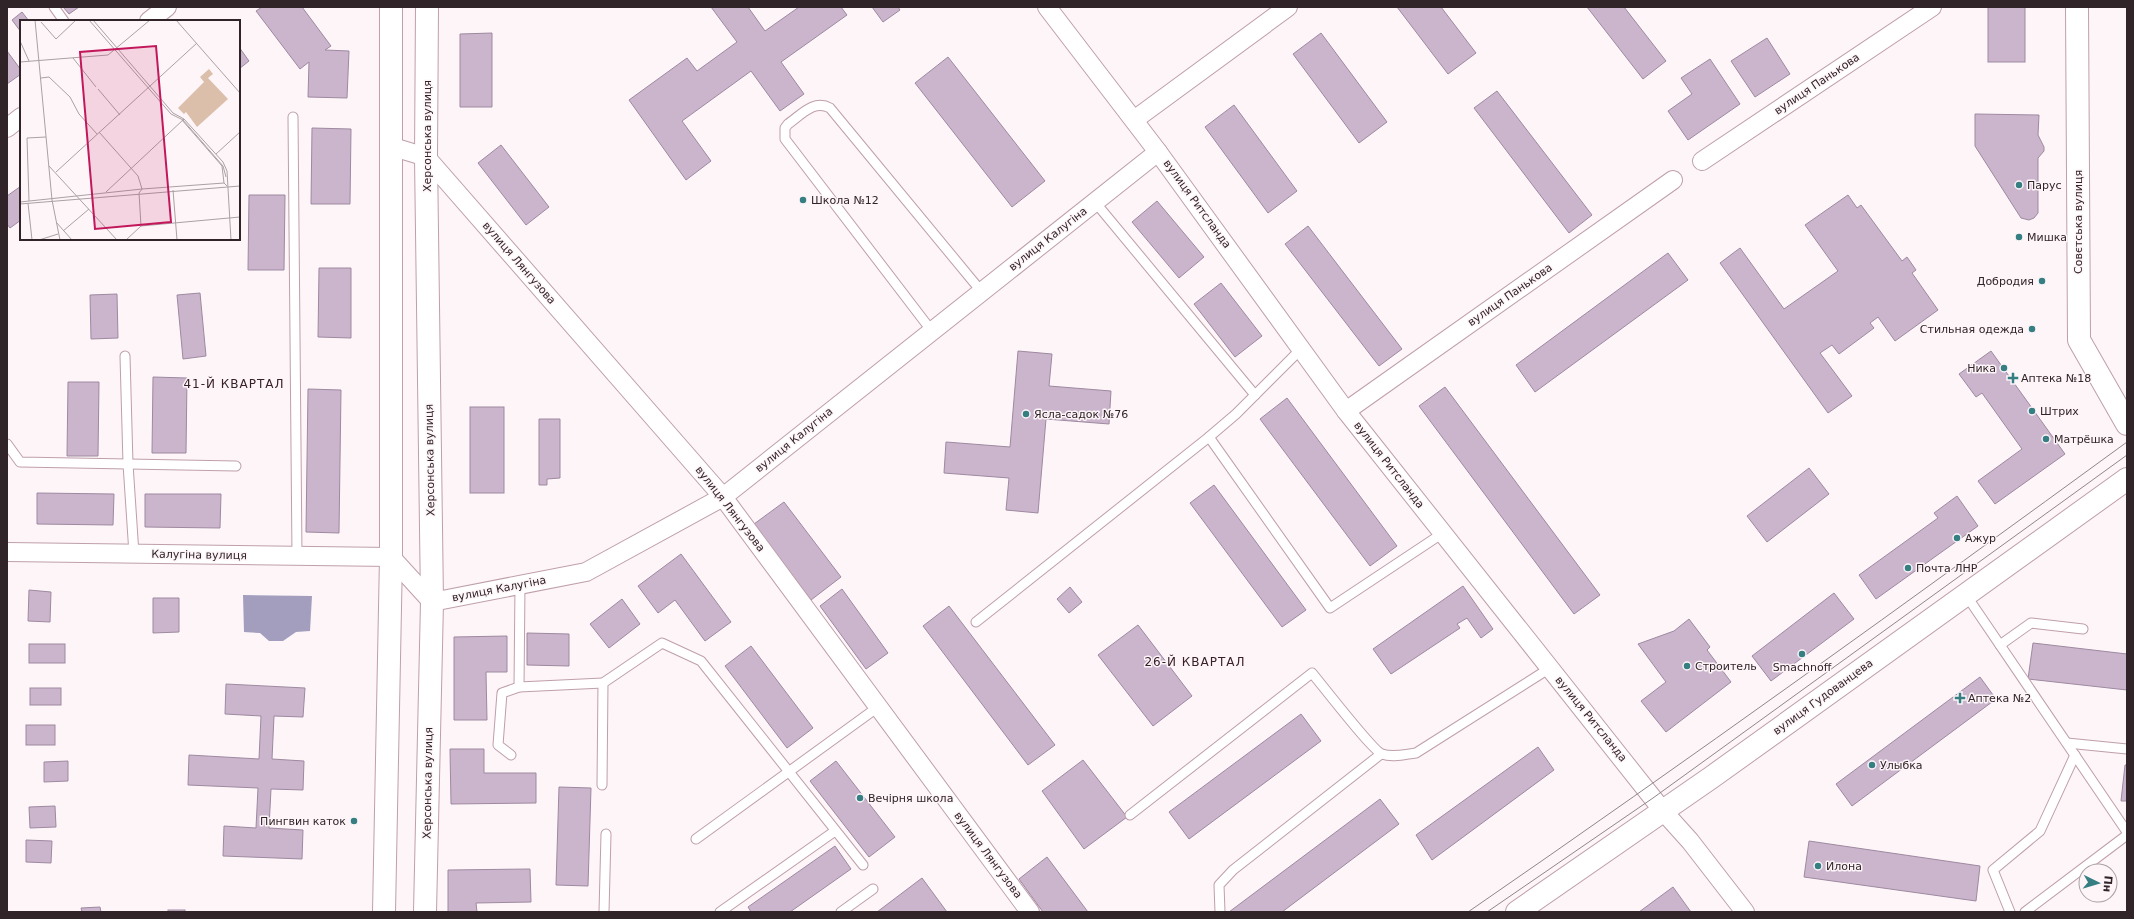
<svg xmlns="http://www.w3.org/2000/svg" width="2134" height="919" viewBox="0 0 2134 919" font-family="'DejaVu Sans',sans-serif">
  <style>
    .water { fill: #a39ebe }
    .building { fill: #cbb5cd; stroke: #9e89a0 }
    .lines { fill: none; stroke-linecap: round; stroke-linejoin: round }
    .service-casing { stroke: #bf9fab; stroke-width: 11 }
    .minor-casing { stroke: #bf9fab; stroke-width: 20 }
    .tertiary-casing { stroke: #bf9fab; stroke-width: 24 }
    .primary-casing { stroke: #bf9fab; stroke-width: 24 }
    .service { stroke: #fff; stroke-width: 9 }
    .minor { stroke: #fff; stroke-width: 18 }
    .tertiary { stroke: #fff; stroke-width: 22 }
    .primary { stroke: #fff; stroke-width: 22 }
    .tram { stroke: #91868a; stroke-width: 1 }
    .poi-dot { fill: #357e82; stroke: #fdf5f8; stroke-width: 1.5 }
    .labels { text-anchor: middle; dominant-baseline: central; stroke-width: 3; stroke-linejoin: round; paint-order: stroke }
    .street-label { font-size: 11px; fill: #312429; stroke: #fdf5f8 }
    .poi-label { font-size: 11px; fill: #312429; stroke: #fdf5f8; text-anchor: start }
    .neighbourhood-label { font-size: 12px; letter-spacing: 1px; fill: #39202a; stroke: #fdf5f8 }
    .inset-road { fill: none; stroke: #aba1a5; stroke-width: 1 }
    .view { fill: #c2185b; fill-opacity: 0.15; stroke: #c2185b; stroke-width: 2 }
    .inset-edge { fill: none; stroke: #312429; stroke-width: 2 }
  </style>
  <rect width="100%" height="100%" fill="#fdf5f8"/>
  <!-- water -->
  <polygon class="water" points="243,595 312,596 310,631 296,632 283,641 269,641 260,633 244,632"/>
  <!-- building -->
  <g class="building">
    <polygon points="63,7 79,7 69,14"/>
    <polygon points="262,7 302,7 331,46 325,50 349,51 347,98 308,97 309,62 300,69 256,11"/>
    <polygon points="711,7 748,7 765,31 799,7 841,7 847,15 781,62 804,94 780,111 751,71 682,121 711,161 686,180 629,100 687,58 697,71 737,42"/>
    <polygon points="872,7 898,7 900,10 883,22"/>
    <polygon points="1397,7 1441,7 1476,53 1448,74"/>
    <polygon points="1587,7 1624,7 1666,61 1643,79"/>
    <rect x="1988" y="7" width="37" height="55"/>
    <polygon points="22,12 29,21 21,21 21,32 12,20"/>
    <polygon points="492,33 492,107 460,107 460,34"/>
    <polygon points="1321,33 1387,122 1359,143 1293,54"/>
    <polygon points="1767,38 1790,74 1755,97 1731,61"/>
    <polygon points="239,47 249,61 239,69"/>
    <polygon points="7,51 21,70 21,74 7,84"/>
    <polygon points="948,57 1045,181 1012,207 915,83"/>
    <polygon points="1710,59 1740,104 1688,140 1668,111 1692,94 1681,78"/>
    <polygon points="1497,91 1592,215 1569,233 1474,108"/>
    <polygon points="1234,105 1297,191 1268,213 1205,127"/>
    <polygon points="1975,114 2039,115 2038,135 2044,147 2044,151 2038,158 2038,213 2034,218 2029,220 2021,218 1975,146"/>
    <polygon points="312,128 351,129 350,204 311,204"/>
    <polygon points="501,145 549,207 526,225 478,163"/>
    <polygon points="21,186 21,220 10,228 7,224 7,196"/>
    <polygon points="249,195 285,195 284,270 248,270"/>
    <polygon points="1848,195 1857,208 1861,205 1902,261 1907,257 1916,270 1912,273 1938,310 1895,341 1878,317 1870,323 1874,328 1839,354 1832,345 1820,353 1852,396 1828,413 1720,263 1740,248 1784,309 1838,271 1805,225"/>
    <polygon points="1157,201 1204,257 1179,278 1132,222"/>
    <polygon points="1308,226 1402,349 1379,366 1285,244"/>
    <polygon points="1668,253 1688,280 1535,392 1516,365"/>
    <polygon points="319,268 351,268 351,338 318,337"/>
    <polygon points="1221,283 1262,336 1235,357 1194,304"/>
    <polygon points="200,293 206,356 183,359 177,295"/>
    <polygon points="117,294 118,338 91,339 90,295"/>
    <polygon points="1018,351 1052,354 1049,386 1111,391 1109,424 1046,419 1038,513 1006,510 1009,478 944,473 946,442 1010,447"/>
    <polygon points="1991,351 2065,454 1995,504 1978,481 2022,449 1982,393 1976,397 1959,374"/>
    <polygon points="153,377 187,378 186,453 152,453"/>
    <polygon points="68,382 99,382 98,456 67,456"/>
    <polygon points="1445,387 1600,595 1574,614 1419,406"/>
    <polygon points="308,389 341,390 339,533 306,532"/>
    <polygon points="1287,398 1397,546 1370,566 1260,419"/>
    <rect x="470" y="407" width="34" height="86"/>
    <polygon points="539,419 560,419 560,478 547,479 547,485 539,485"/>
    <polygon points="1809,468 1829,494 1767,542 1747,516"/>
    <polygon points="1214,485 1306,610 1282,627 1190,503"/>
    <polygon points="37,493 114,494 113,525 37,524"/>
    <polygon points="145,494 221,494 220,528 145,527"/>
    <polygon points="1957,496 1978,526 1876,599 1859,575 1938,518 1934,513"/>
    <polygon points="784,502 841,577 811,600 754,524"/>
    <polygon points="681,554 731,622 705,641 675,600 658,613 638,586"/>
    <polygon points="1463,586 1493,629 1481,638 1467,618 1457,624 1460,628 1391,674 1373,649"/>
    <polygon points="1070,587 1082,602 1069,613 1057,599"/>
    <polygon points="842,589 888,653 866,669 820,606"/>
    <polygon points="29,590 51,592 50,622 28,621"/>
    <polygon points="1834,593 1854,619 1771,681 1752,656"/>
    <polygon points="153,598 179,598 179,632 153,633"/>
    <polygon points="622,599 640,624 609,648 590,624"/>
    <polygon points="949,606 1055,745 1028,765 923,626"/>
    <polygon points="1689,619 1710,647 1707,650 1731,682 1666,732 1641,701 1666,682 1638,644 1674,631"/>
    <polygon points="1138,625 1192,696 1153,726 1098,655"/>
    <polygon points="527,633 569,634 569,666 527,665"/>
    <polygon points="507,636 507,672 486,672 487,720 454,720 454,637"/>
    <polygon points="2033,643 2127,654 2127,690 2028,679"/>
    <rect x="29" y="644" width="36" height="19"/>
    <polygon points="751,646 813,728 787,748 725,666"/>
    <polygon points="1980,677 1996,699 1852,806 1836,784"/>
    <polygon points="226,684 305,688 303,717 274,716 272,759 304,761 303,790 271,789 269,828 303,830 302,859 223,856 224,826 256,828 258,788 188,785 189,755 259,759 261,716 225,714"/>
    <rect x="30" y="688" width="31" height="17"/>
    <polygon points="1301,714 1321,741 1189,839 1169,812"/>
    <rect x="26" y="725" width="29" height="20"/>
    <polygon points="1538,747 1554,770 1432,860 1416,835"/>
    <polygon points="450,749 484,749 484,773 536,773 536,803 451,804"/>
    <polygon points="1083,760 1127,817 1084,849 1042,791"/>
    <polygon points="68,761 68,781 44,782 44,762"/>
    <polygon points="836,761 895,837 869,857 810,781"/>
    <polygon points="2125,765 2127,765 2127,801 2121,801"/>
    <polygon points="559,787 591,788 588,886 556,885"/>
    <polygon points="1380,799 1399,824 1282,912 1229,912"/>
    <polygon points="55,806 56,827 30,828 29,807"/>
    <polygon points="26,840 52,841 51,863 26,862"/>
    <polygon points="1809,841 1980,866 1976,901 1804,877"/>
    <polygon points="835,846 851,869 790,912 751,912 748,907"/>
    <polygon points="1047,857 1088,912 1043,912 1019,879"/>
    <polygon points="530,869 531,902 476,903 477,912 448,912 448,870"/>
    <polygon points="922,878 947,912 877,912"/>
    <polygon points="1673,887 1691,912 1639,912"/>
    <polygon points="100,907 101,912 82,912 81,908"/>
    <rect x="168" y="910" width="17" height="2"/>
  </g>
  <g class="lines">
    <defs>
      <g id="service">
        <polyline points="54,7 64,21"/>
        <polyline points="293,117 297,556"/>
        <polyline points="1095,202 1255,395"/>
        <path d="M 931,330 L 785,139 L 785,128 L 788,124 C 801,115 814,99 830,108 L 981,291"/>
        <polyline points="125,356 128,464 134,554"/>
        <polyline points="1209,437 1330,608 1443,533"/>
        <polyline points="7,444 20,462 236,466"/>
        <polyline points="1966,595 2127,832"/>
        <polyline points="976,622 1209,437 1236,414 1301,349"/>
        <polyline points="2000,645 2031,623 2083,629"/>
        <polyline points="519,687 520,585"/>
        <polyline points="2067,743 2127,749"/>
        <polyline points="511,755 498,745 502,693 519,687 603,683"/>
        <polyline points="602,785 603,683 662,643 701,661 863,865"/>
        <path d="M 1130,815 L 1312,673 C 1322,685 1373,751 1382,754 C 1393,758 1406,754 1416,753 L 1550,668"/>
        <polyline points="696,839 878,707"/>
        <polyline points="604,912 606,834"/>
        <polyline points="720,912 835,831"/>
        <polyline points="841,912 873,889"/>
        <polyline points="1220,912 1219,885 1233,870 1381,754"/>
        <polyline points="2010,912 1993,870 2040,831 2075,755"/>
        <polyline points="2025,912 2127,835"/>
      </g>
      <g id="minor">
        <polyline points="1047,7 1158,152 1346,411 1663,811 1690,841 1745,912"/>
        <polyline points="149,21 167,7"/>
        <polyline points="1134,120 1288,7"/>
        <polyline points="7,128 21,117"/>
        <polyline points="390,146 426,157 723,497 1030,912"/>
        <polyline points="1702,161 1932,7"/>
        <polyline points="1346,411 1673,180"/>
        <polyline points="7,552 391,557 432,602 586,572 723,497 1158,152"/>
      </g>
      <g id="tertiary">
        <polyline points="384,912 391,557 391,7"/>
        <polyline points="425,912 432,602 426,157 427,7"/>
        <polyline points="1517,912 1712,777 2127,479"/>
      </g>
      <polyline id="primary" points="2077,7 2079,340 2127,424"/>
    </defs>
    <!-- service casing -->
    <use href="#service" class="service-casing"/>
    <!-- minor casing -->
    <use href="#minor" class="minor-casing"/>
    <!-- tertiary casing -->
    <use href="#tertiary" class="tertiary-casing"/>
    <!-- primary casing -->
    <use href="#primary" class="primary-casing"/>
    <!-- service -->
    <use href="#service" class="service"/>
    <!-- minor -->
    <use href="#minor" class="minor"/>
    <!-- tertiary -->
    <use href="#tertiary" class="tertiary"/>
    <!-- primary -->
    <use href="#primary" class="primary"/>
    <!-- tram -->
    <g class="tram">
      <path d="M 1468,912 C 1690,759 1909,601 2127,442"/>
      <polyline points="1487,912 1653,798 2127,455"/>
    </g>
  </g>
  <!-- markers -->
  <g class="poi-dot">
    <circle cx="2019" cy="185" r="4"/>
    <circle cx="803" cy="200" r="4"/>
    <circle cx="2019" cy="237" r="4"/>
    <circle cx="2042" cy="281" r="4"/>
    <circle cx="2032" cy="329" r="4"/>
    <circle cx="2004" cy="368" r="4"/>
    <path d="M2011 372h4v4h4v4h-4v4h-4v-4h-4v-4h4z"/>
    <circle cx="2032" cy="411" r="4"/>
    <circle cx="1026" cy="414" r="4"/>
    <circle cx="2046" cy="439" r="4"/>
    <circle cx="1957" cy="538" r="4"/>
    <circle cx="1908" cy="568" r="4"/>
    <circle cx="1802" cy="654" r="4"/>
    <circle cx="1687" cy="666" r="4"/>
    <path d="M1958 692h4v4h4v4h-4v4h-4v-4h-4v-4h4z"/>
    <circle cx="1872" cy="765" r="4"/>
    <circle cx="860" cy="798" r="4"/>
    <circle cx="354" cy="821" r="4"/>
    <circle cx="1818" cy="866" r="4"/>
  </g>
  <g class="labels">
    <!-- street labels -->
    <g class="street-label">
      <text transform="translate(1817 84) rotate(-34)">вулиця Панькова</text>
      <text transform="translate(427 136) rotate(-90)">Херсонська вулиця</text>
      <text transform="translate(1197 204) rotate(54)">вулиця Ритсланда</text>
      <text transform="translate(2078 222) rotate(-90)">Совєтська вулиця</text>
      <text transform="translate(1048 239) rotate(-38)">вулиця Калугіна</text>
      <text transform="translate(519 263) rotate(49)">вулиця Лянгузова</text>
      <text transform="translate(1510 295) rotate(-35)">вулиця Панькова</text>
      <text transform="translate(794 440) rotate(-39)">вулиця Калугіна</text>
      <text transform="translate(430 460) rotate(-91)">Херсонська вулиця</text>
      <text transform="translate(1389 465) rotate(52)">вулиця Ритсланда</text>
      <text transform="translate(730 509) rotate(52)">вулиця Лянгузова</text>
      <text transform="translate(199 555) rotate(1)">Калугіна вулиця</text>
      <text transform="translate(499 589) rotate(-11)">вулиця Калугіна</text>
      <text transform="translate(1823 697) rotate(-36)">вулиця Гудованцева</text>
      <text transform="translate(1591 719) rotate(51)">вулиця Ритсланда</text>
      <text transform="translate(428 783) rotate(-89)">Херсонська вулиця</text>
      <text transform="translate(988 855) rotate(53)">вулиця Лянгузова</text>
    </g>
    <!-- poi labels -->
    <g class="poi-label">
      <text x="2027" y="185">Парус</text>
      <text x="811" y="200">Школа №12</text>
      <text x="2027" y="237">Мишка</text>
      <text x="2034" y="281" text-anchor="end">Добродия</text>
      <text x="2024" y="329" text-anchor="end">Стильная одежда</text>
      <text x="1996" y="368" text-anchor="end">Ника</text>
      <text x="2021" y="378">Аптека №18</text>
      <text x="2040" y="411">Штрих</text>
      <text x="1034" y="414">Ясла-садок №76</text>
      <text x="2054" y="439">Матрёшка</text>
      <text x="1965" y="538">Ажур</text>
      <text x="1916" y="568">Почта ЛНР</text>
      <text x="1695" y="666">Строитель</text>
      <text x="1802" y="667" text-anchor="middle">Smachnoff</text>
      <text x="1968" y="698">Аптека №2</text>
      <text x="1880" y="765">Улыбка</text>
      <text x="868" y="798">Вечірня школа</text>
      <text x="346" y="821" text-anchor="end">Пингвин каток</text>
      <text x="1826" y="866">Илона</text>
    </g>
    <!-- neighbourhood labels -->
    <g class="neighbourhood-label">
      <text x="234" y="384">41-Й КВАРТАЛ</text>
      <text x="1195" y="662">26-Й КВАРТАЛ</text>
    </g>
  </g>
  <!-- overview -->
  <g transform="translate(20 20)">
    <rect width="220" height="220" fill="#fdf5f8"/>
    <path d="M 189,49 L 193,54 L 188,58 L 208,79 L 177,107 L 166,92 L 164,94 L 158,88 L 184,62 L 180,57 Z" fill="#dcbfab"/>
    <path class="inset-road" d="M 15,0 L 32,180 L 40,220M 69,0 L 151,94 L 163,100 L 203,146 L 206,157M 73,0 L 153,93 L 164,99 L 203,142 L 207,151 L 211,220M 156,0 L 220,73M 21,2 L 36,19 L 56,0M 0,21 L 9,41M 53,38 L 76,67M 0,42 L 88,35 L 130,0M 21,58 L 29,57 L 50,77 L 59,94 L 77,114M 78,69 L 100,95M 162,100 L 202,146 L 204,163M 79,112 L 118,156 L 122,169 L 119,173 L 121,206M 196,134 L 220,112M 29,146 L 97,220M 36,152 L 177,23M 153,170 L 157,220M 86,172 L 164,99M 9,181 L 7,118 L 26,117M 0,182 L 122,169 L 204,163 L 207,166M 8,183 L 12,220M 0,184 L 220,166M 36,202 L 52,220M 43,211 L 69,189M 19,220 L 38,214M 106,220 L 121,206 L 220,197"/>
    <path class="view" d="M 136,26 L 151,202 L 75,209 L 60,32 Z"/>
    <rect width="220" height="220" class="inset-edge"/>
  </g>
  <!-- border -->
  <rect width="2134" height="919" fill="none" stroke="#312429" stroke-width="16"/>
  <!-- north arrow -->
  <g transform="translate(2098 883) rotate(95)"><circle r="19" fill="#fdf5f8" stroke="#aba1a5"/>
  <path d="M0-3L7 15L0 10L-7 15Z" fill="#357e82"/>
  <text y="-6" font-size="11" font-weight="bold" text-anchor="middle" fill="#312429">Пн</text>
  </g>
</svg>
